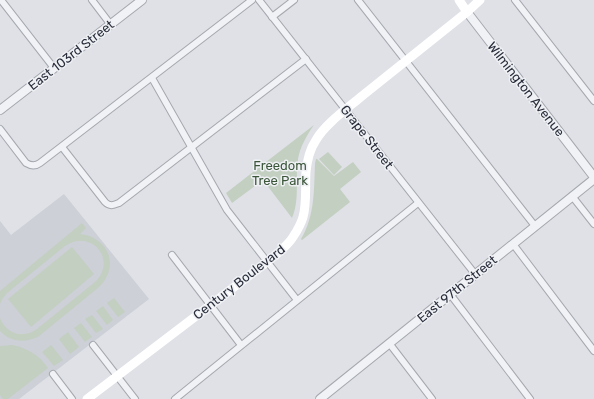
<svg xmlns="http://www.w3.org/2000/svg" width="594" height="399" viewBox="0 0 594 399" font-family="Rubik,sans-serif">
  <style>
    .built { fill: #cdd0d7 }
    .green { fill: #c3cfc1 }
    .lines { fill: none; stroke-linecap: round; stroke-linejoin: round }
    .minor-casing { stroke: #a5a8af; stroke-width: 8 }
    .tertiary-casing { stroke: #a5a8af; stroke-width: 10 }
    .minor { stroke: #f1f2f5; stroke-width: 6 }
    .tertiary { stroke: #f1f2f5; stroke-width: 8 }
    .secondary { stroke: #fff; stroke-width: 9 }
    .labels { text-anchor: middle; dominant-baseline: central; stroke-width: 3; stroke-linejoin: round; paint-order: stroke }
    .street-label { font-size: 13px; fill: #2a2e3b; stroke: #eef0f4 }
    .park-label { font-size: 13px; fill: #3b5539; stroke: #eef0f4 }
  </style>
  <rect width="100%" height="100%" fill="#dfe1e6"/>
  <!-- built -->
  <polygon class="built" points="64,194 149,299 19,399 0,399 0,221 11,235"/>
  <!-- green -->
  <g class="green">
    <path d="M 314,125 C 307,135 300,147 298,159 C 295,179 300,199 292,218 L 263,180 L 232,203 L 226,193 Z"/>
    <polygon points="328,152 342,167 334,175 319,159"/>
    <path d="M 316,159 L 317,159 L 334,176 L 353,162 L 361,172 L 340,189 L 350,202 L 302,240 L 301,239 C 315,216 314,189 315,163 Z"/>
    <path d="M 82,223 L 86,228 L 80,234 C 109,237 120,267 99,287 L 38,337 C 24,343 10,342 0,331 L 0,318 C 6,334 23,339 37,329 L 95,282 C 118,260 91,228 65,246 L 7,293 L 3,298 L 0,304 L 0,291 Z"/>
    <polygon points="72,247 94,274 31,327 8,299"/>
    <polygon points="114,298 125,312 118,317 107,303"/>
    <polygon points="103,306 113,320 107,325 96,311"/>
    <polygon points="92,315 103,329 96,333 85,319"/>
    <polygon points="81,323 92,337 85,342 74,328"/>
    <polygon points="68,332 79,347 70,354 59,339"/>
    <path d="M 12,345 C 27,348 39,355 48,368 L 8,399 L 3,399 L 0,395 L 0,346 Z"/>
    <polygon points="51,345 63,360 54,366 42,352"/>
  </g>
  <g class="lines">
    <defs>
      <g id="minor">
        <polyline points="1,0 54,68"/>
        <polyline points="92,0 111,25"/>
        <polyline points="259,0 475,274"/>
        <polyline points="358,0 535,226"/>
        <polyline points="515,0 594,101"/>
        <polyline points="272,17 294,0"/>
        <polyline points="152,78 227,210 297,300"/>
        <path d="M 0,129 L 26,163 C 31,166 36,166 40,163 L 252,0"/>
        <path d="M 62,147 L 105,202 C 110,207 114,205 119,203 L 306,59"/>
        <polyline points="572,196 594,224"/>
        <polyline points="513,244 594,351"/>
        <polyline points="172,255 241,345"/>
        <polyline points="450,294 530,399"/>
        <polyline points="389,343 432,399"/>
        <polyline points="93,345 135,399"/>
        <polyline points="53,374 72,399"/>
        <polyline points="175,399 418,203"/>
      </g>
      <g id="tertiary">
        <polyline points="467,12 594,177"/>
        <polyline points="0,110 142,0"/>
        <polyline points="320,399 594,179"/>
      </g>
    </defs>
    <!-- minor casing -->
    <use href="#minor" class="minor-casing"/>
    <!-- tertiary casing -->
    <use href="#tertiary" class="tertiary-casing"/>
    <!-- minor -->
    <use href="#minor" class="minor"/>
    <!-- tertiary -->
    <use href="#tertiary" class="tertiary"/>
    <!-- secondary -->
    <g class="secondary">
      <polyline points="459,0 467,12"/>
      <path d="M 87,399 L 267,262 C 276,254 287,247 293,237 C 297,231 301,224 303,217 C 307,203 305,187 306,172 C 307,161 310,149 316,140 C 325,124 348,108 362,96 C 397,68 432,40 467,12 L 480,0"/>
    </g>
  </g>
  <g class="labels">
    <!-- street labels -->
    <g class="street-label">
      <text transform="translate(71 55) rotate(-38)">East 103rd Street</text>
      <text transform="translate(526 89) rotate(52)">Wilmington Avenue</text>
      <text transform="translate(367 137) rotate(52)">Grape Street</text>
      <text transform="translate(239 282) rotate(-38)">Century Boulevard</text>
      <text transform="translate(457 289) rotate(-39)">East 97th Street</text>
    </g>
    <!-- park labels -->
    <g class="park-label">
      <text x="280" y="165">Freedom<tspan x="280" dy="15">Tree Park</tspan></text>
    </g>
  </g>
</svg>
